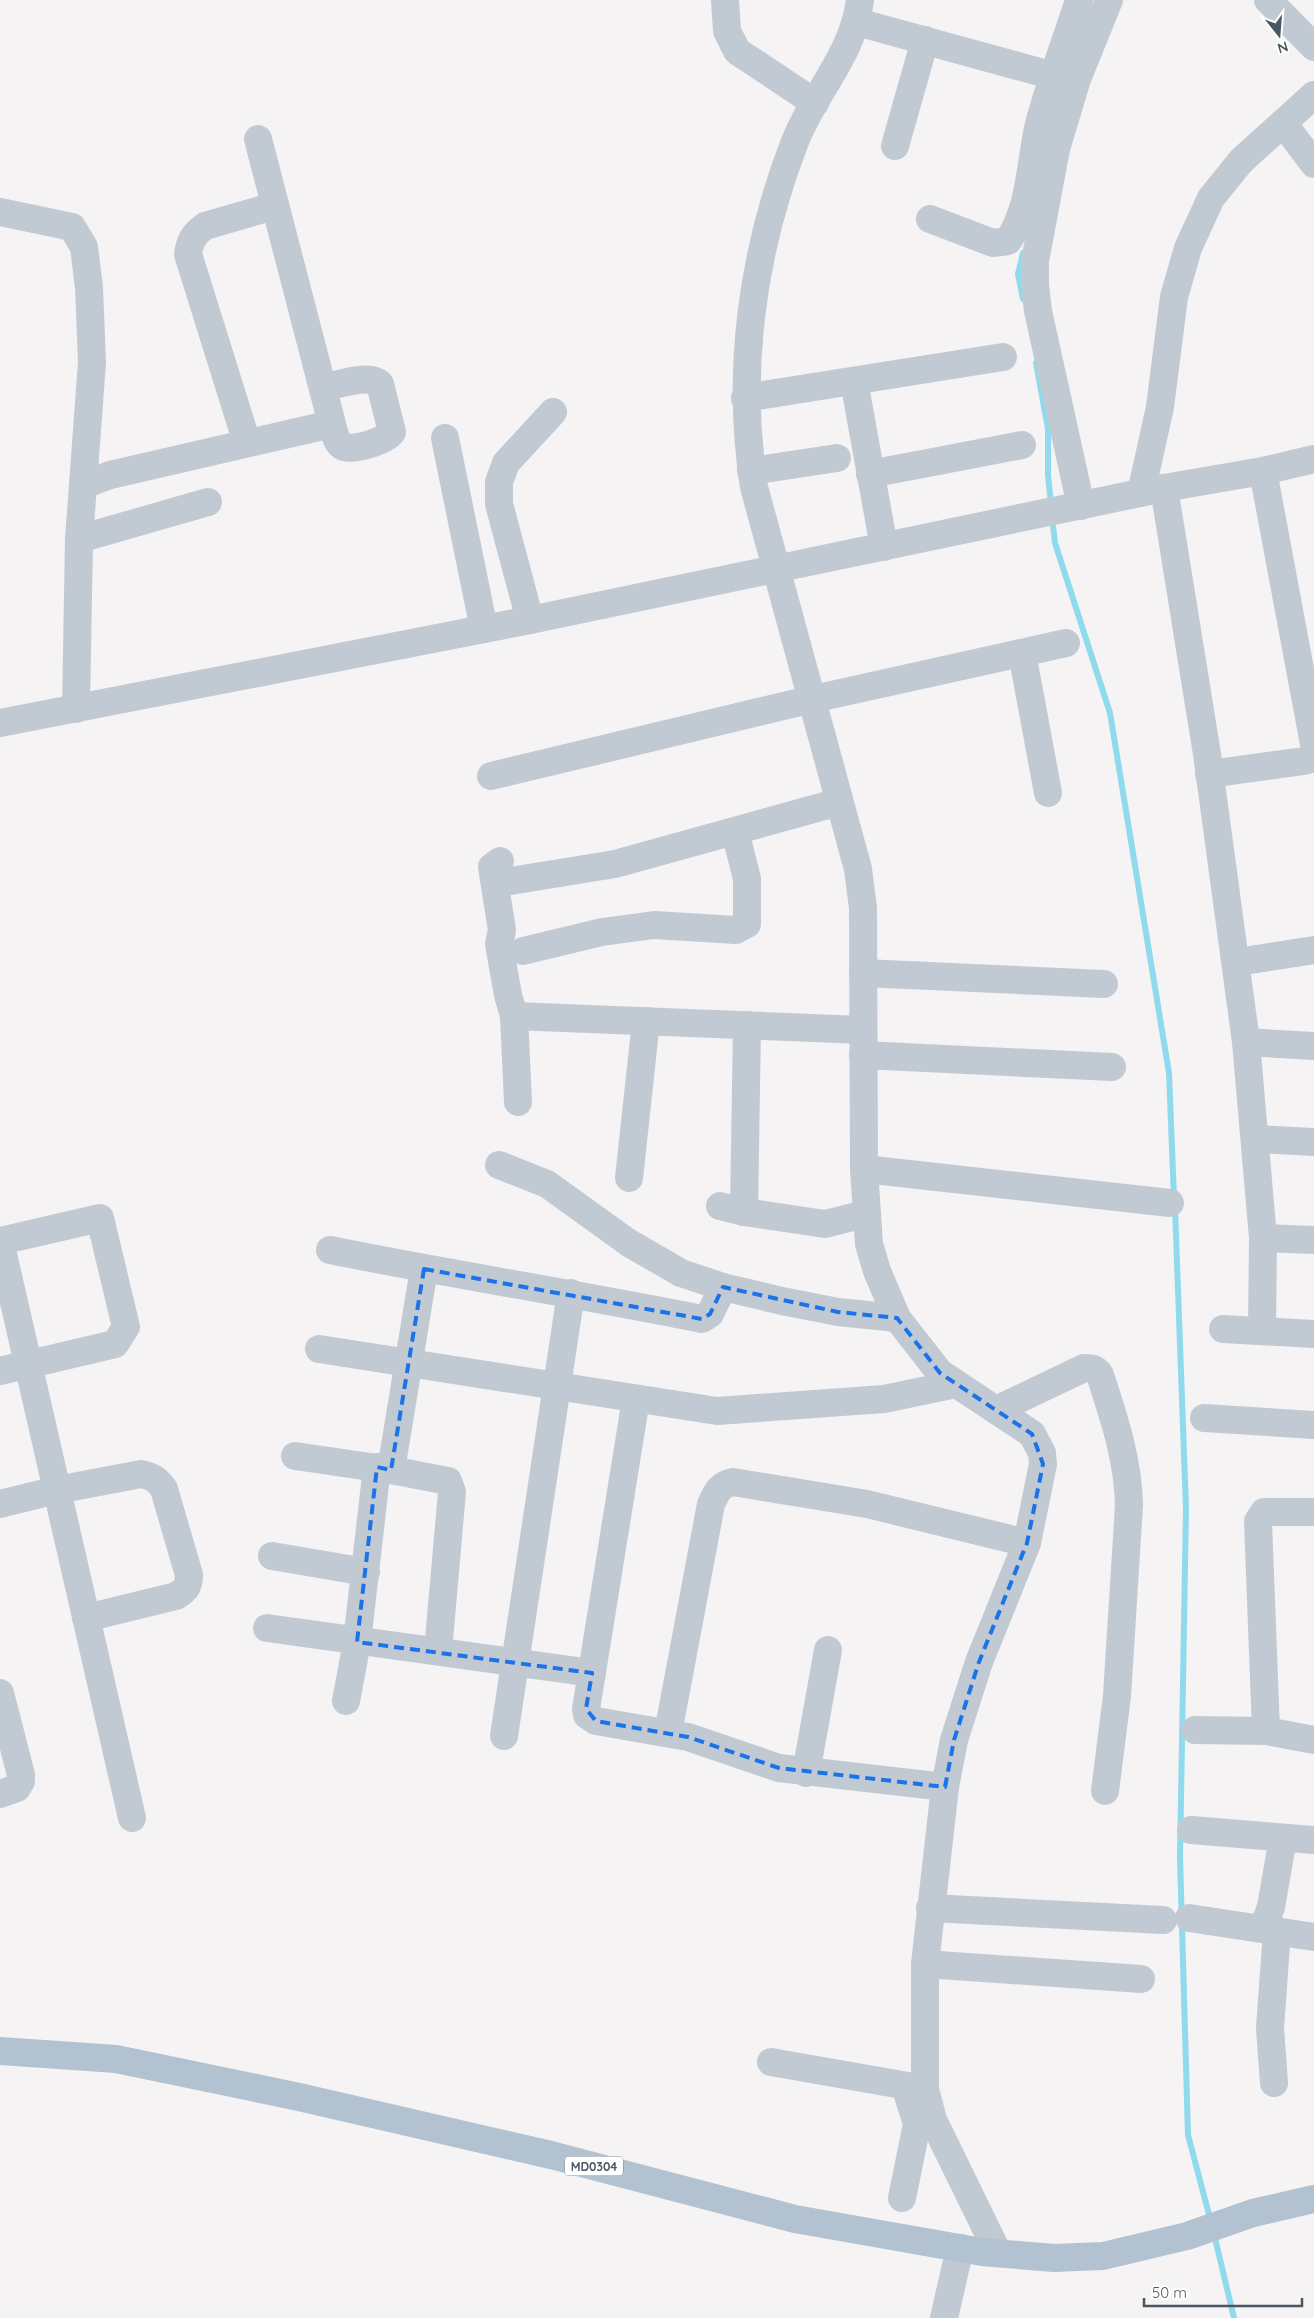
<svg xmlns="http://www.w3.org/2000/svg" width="1314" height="2318" viewBox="0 0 1314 2318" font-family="Quicksand,sans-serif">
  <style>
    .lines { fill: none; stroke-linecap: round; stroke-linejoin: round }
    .stream { stroke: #90daee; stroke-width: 6 }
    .minor { stroke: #c1cad2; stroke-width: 28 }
    .major { stroke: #b3c2d1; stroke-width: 28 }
    .marked { fill: none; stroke: #1a73e8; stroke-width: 4; stroke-dasharray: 10 6; stroke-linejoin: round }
    .labels { text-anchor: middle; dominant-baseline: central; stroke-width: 5; stroke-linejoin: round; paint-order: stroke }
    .shield { fill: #fff; stroke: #808990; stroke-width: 1 }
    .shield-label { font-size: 12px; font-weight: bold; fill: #4a5661 }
  </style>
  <rect width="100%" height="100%" fill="#f5f3f3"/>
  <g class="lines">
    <!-- stream -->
    <g class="stream">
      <polyline points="1023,253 1018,274 1023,299"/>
      <polyline points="1036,363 1048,429 1048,475 1051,504"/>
      <polyline points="1052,517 1055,543 1110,713 1169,1073 1174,1198"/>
      <polyline points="1175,1208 1186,1508 1180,1857 1188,2135 1211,2222"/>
      <polyline points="1214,2234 1234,2318"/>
    </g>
    <!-- minor -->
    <g class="minor">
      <polyline points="725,0 727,31 737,51 815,103"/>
      <path d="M 860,0 C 853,56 813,93 794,144 C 752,253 736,372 754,487 L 858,869 L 863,908 L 864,1169 L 869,1244 L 877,1271 L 897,1318 L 940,1373 L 1032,1434 L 1042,1453 L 1043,1464 L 1027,1543 L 979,1662 L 954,1740 L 945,1787 L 925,1964 L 925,2089 L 933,2120 L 998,2253"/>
      <polyline points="1268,0 1314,47"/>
      <polyline points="857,22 1054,76"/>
      <polyline points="1283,123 1314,164"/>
      <path d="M 258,139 L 332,424 C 334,431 336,442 342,446 C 351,452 386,441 392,432 L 380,384 C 370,373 337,385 323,388"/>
      <polyline points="895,146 925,40"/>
      <polyline points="0,212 72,227 84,247 89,288 92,362 79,539 76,709"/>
      <path d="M 930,219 L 993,243 L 1008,241 C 1031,207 1030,162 1039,124 C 1050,82 1066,41 1079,0"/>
      <polyline points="854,381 884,547"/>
      <polyline points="745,398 1003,357"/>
      <polyline points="445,438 484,629"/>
      <path d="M 247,443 L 188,254 C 190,240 194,234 205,226 L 274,206"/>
      <polyline points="751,471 837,458"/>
      <polyline points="1263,471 1314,744"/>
      <polyline points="870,474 1022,445"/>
      <polyline points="84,485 110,475 332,424"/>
      <polyline points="1164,488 1207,754 1246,1042 1263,1238 1262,1331"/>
      <polyline points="1141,493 1160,407 1174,297 1188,248 1211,198 1241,161 1314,95"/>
      <polyline points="1081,506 1038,311 1035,285 1035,261 1056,149 1077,79 1109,0"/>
      <polyline points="79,539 208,502"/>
      <polyline points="530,620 499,504 499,482 506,463 553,412"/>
      <polyline points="1022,653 1048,793"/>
      <polyline points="0,723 530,620 1164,488 1263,471 1314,459"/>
      <polyline points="1209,774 1304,761 1310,759 1314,751"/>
      <polyline points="491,776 813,699 1066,643"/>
      <polyline points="500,861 492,867 502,930 499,944 508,995 514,1016 518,1102"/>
      <polyline points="504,882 615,864 839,802"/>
      <polyline points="523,951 602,932 654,925 736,930 747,924 747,879 735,831"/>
      <polyline points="1237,962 1314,950"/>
      <polyline points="863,973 1104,984"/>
      <polyline points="514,1016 863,1030"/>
      <polyline points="1246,1042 1314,1046"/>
      <polyline points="863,1055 1112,1067"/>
      <polyline points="1256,1139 1314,1142"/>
      <polyline points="499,1165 547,1184 629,1243 681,1273 723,1287 782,1301 838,1312 897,1318"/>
      <polyline points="864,1169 1170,1203"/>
      <polyline points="629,1178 646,1021"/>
      <polyline points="720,1206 744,1212 825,1224 865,1214"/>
      <polyline points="744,1212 747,1025"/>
      <polyline points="1263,1238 1314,1240"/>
      <path d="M 330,1250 C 454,1275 578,1294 702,1319 L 710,1314 L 723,1287"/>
      <polyline points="1223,1329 1314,1334"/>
      <polyline points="319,1349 717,1411 884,1399 956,1384"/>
      <path d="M 0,1371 L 115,1344 L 126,1327 L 100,1218 L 0,1241 C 44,1433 88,1626 132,1818"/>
      <polyline points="636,1399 586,1709 587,1715 596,1721 688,1737 779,1768 945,1787"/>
      <path d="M 996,1410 L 1084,1368 C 1092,1368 1096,1368 1100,1375 C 1114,1418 1128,1459 1129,1505 L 1117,1696 L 1105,1791"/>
      <polyline points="1204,1418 1314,1425"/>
      <polyline points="295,1456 391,1470 448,1481 452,1492 438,1651"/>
      <polyline points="391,1470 424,1269"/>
      <path d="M 0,1504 L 57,1490 L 141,1474 C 152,1476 158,1480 164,1489 L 189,1575 C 189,1586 186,1590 176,1596 L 86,1618"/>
      <polyline points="272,1556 366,1572"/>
      <polyline points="267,1628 592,1673"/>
      <polyline points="0,1693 21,1775 21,1781 17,1788 0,1794"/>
      <polyline points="346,1701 357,1642 377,1467"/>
      <polyline points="1195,1730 1266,1731 1314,1740"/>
      <polyline points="1266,1731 1258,1521 1264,1512 1314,1512"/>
      <path d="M 668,1733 L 711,1504 C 717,1492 719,1485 733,1482 L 867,1504 L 1027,1543"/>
      <polyline points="504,1736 571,1293"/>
      <polyline points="806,1773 828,1650"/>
      <polyline points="1191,1830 1314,1840"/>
      <polyline points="930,1908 1163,1920"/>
      <polyline points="1189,1918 1314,1937"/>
      <polyline points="925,1964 1141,1979"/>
      <polyline points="771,2062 925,2089"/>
      <polyline points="1274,2083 1270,2028 1277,1931 1265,1923 1271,1907 1283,1838"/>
      <polyline points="902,2198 917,2124 907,2092"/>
      <polyline points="944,2318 960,2248"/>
    </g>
    <!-- major -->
    <polyline class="major" points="0,2051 116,2059 299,2097 551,2155 795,2219 982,2252 1054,2258 1103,2256 1187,2236 1253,2213 1314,2199"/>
  </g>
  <!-- marked area -->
  <path class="marked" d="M 424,1269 L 702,1319 L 710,1314 L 723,1287 L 838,1312 L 897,1318 L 940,1373 L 1032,1434 L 1043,1464 L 1027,1543 L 979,1662 L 954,1740 L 945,1787 L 779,1768 L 688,1737 L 596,1721 L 586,1709 L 592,1673 L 357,1642 L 377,1467 L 391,1470 Z"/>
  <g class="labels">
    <!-- shield labels -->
    <rect class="shield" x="565" y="2156.5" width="58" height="19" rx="4"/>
    <g class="shield-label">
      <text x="594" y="2166">MD0304</text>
    </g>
  </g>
  <!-- north arrow -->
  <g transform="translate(1279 35) rotate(163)" stroke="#ffffff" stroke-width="4" paint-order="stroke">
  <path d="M0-4L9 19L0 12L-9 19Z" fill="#4a5661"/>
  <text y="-8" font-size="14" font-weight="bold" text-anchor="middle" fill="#4a5661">N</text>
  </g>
  <!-- scale -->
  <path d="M1144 2298v8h158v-8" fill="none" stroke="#4a5661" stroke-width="2.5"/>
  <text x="1152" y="2298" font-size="15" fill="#4a5661" stroke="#ffffff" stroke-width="4" paint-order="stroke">50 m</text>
</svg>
